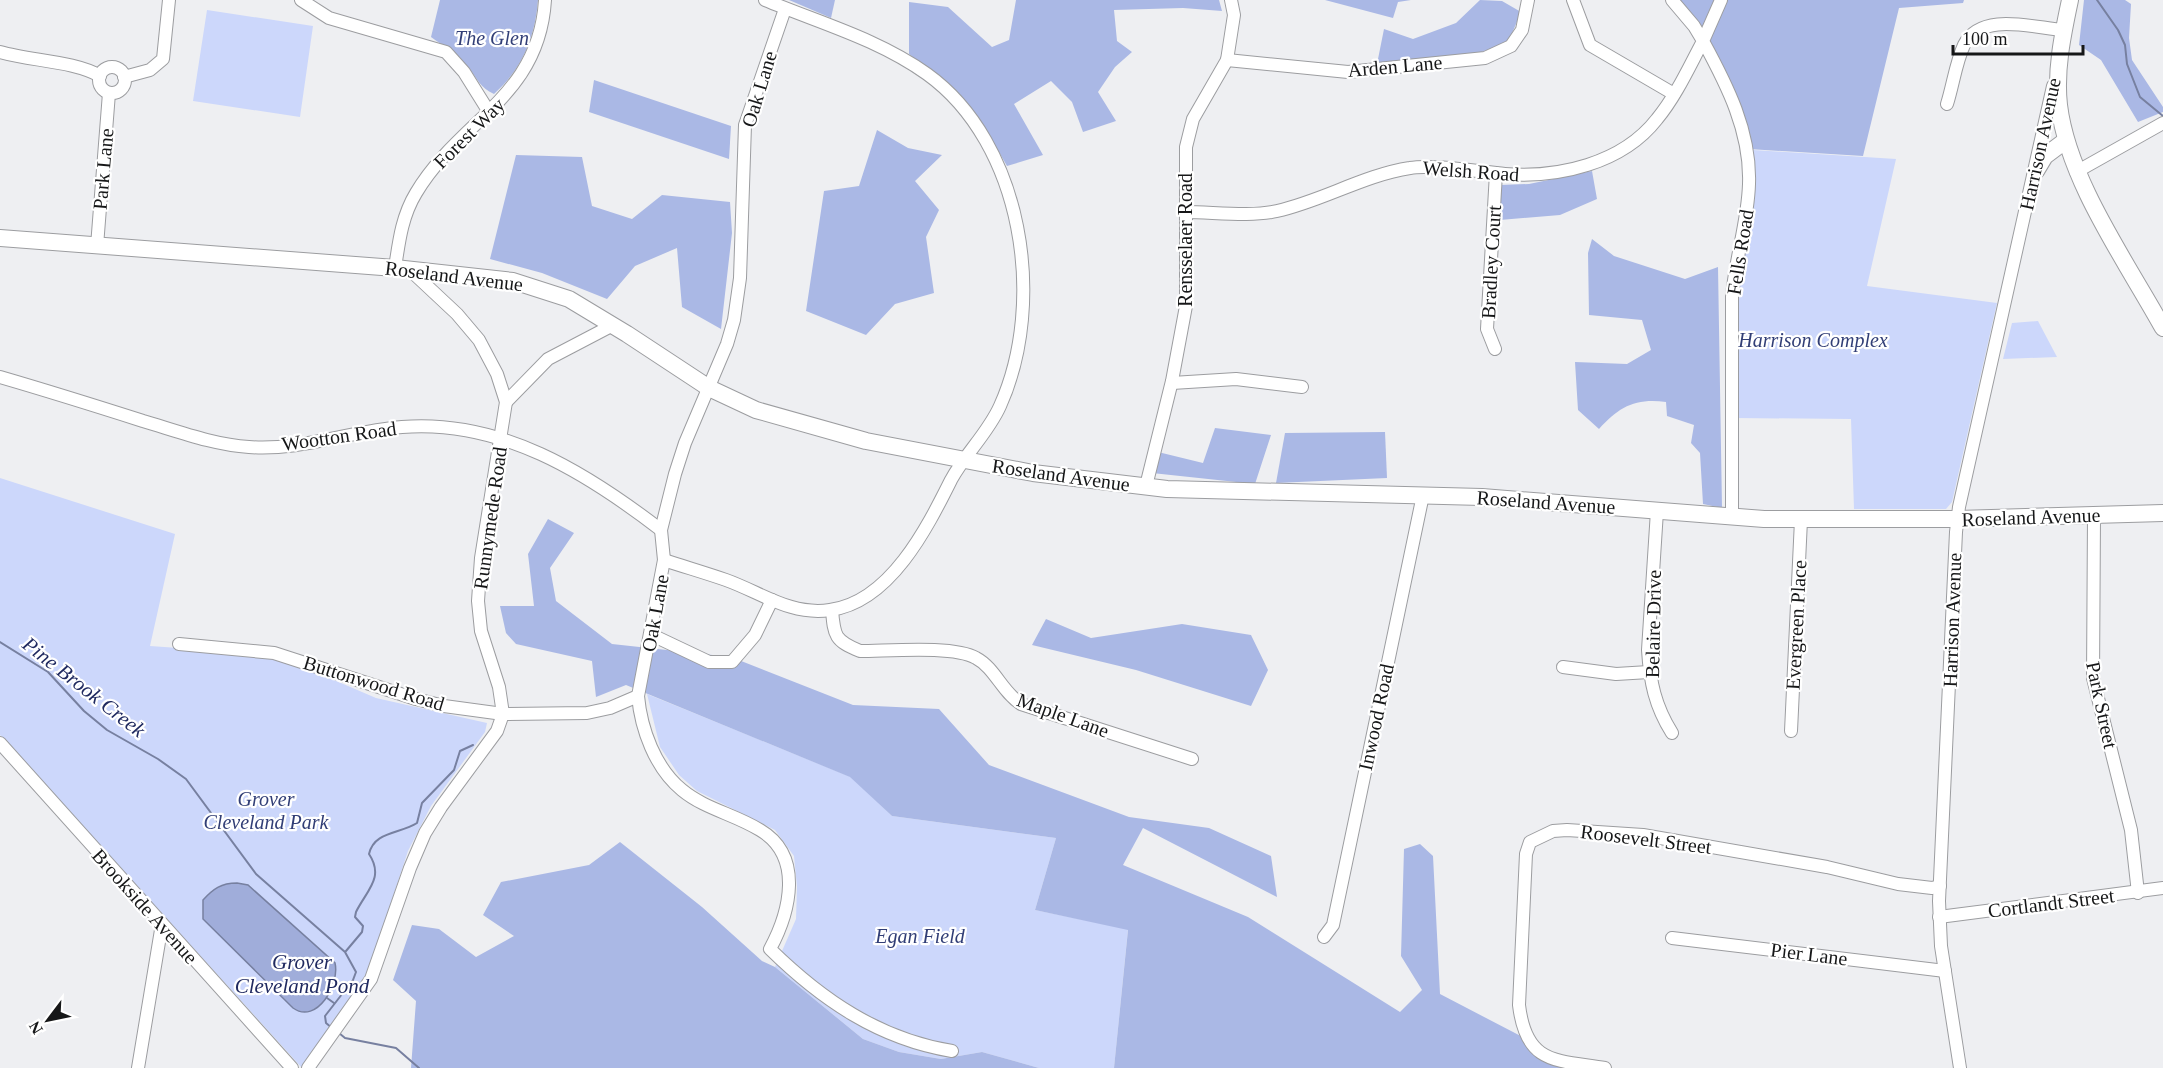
<svg xmlns="http://www.w3.org/2000/svg" width="2163" height="1068" viewBox="0 0 2163 1068" font-family="'Times New Roman',serif">
  <style>
    .green { fill: #ccd7fb }
    .forest { fill: #aab8e5 }
    .water { fill: #a0adda; stroke: #7780a0; stroke-width: 1.5 }
    .lines { fill: none; stroke-linecap: round; stroke-linejoin: round }
    .stream { stroke: #7780a0; stroke-width: 2 }
    .minor-casing { stroke: #9c9da0; stroke-width: 14 }
    .major-casing { stroke: #9c9da0; stroke-width: 18 }
    .minor { stroke: #fff; stroke-width: 12 }
    .major { stroke: #fff; stroke-width: 16 }
    .labels { text-anchor: middle; dominant-baseline: central; stroke-width: 4.5; stroke-linejoin: round; paint-order: stroke }
    .park-label { font-size: 20px; font-style: italic; fill: #313e76; stroke: #fff }
    .street-label { font-size: 20px; fill: #161718; stroke: #fff }
    .water-label { font-size: 21px; font-style: italic; fill: #202a60; stroke: #fff }
  </style>
  <rect width="100%" height="100%" fill="#eeeff2"/>
  <!-- green -->
  <g class="green">
    <polygon points="207,10 313,26 300,117 193,101"/>
    <polygon points="1753,150 1896,159 1867,286 1997,303 1952,502 1946,509 1854,509 1851,419 1736,418 1738,265 1755,198"/>
    <polygon points="2038,321 2057,357 2003,359 2012,323"/>
    <polygon points="0,478 175,534 150,646 249,653 306,668 376,698 487,723 485,732 431,806 408,851 370,967 354,996 302,1068 0,735"/>
    <polygon points="647,694 851,777 892,816 1056,838 1035,910 1128,929 1114,1068 1039,1068 982,1052 941,1059 899,1052 863,1039 775,967 796,919 797,887 794,856 775,830 697,791 679,775 660,747"/>
  </g>
  <!-- forest -->
  <g class="forest">
    <path d="M 440,0 L 538,0 C 535,38 522,69 494,94 C 480,88 477,78 468,67 C 457,55 444,46 431,37 Z"/>
    <polygon points="789,0 835,0 831,18"/>
    <polygon points="1016,0 1219,0 1222,11 1183,8 1114,10 1117,41 1132,52 1115,67 1098,92 1116,121 1083,132 1072,102 1051,81 1014,104 1043,155 1007,166 982,123 946,82 909,54 909,2 948,7 992,47 1009,40"/>
    <polygon points="1325,0 1411,0 1398,2 1393,18"/>
    <polygon points="1480,0 1502,1 1521,12 1508,43 1463,58 1377,64 1384,29 1413,39 1456,23"/>
    <polygon points="1667,0 1964,0 1963,3 1899,8 1863,156 1749,149 1687,16"/>
    <polygon points="2084,0 2125,0 2131,4 2129,38 2132,60 2163,107 2163,112 2138,122 2101,60 2079,45"/>
    <polygon points="594,80 731,126 729,159 589,112"/>
    <polygon points="877,130 908,148 942,155 915,181 939,210 926,237 934,293 895,304 866,335 806,311 824,191 859,186"/>
    <polygon points="516,155 582,157 592,206 632,219 662,195 730,202 732,233 721,329 682,307 677,248 635,266 607,299 542,273 490,259"/>
    <polygon points="1592,171 1597,199 1560,215 1500,220 1500,185 1529,184"/>
    <path d="M 1592,239 L 1614,256 L 1685,279 L 1718,267 L 1722,508 L 1703,504 L 1700,453 L 1691,443 L 1694,425 L 1667,416 L 1666,402 C 1635,398 1619,407 1599,429 L 1578,410 L 1575,362 L 1627,364 L 1651,350 L 1642,320 L 1589,315 L 1588,253 Z"/>
    <polygon points="1215,428 1271,435 1255,484 1152,473 1158,452 1203,463"/>
    <polygon points="1385,432 1387,478 1276,483 1285,433"/>
    <polygon points="548,519 574,533 550,568 556,601 612,644 731,657 853,705 939,709 989,765 1129,817 1209,828 1271,856 1277,897 1143,828 1123,865 1248,917 1400,1012 1422,990 1401,956 1404,849 1420,844 1433,856 1440,994 1582,1068 1114,1068 1128,930 1035,910 1056,838 892,816 850,777 626,685 596,697 592,661 516,644 506,633 500,606 534,606 528,554"/>
    <polygon points="1046,619 1091,638 1182,624 1251,635 1268,670 1251,706 1136,670 1032,645"/>
    <polygon points="620,842 702,907 762,961 775,967 863,1039 899,1052 941,1059 982,1052 1039,1068 411,1068 416,1001 393,980 412,925 439,929 476,957 514,936 483,915 501,882 589,865"/>
  </g>
  <!-- water -->
  <path class="water" d="M 237,883 L 248,885 L 335,963 C 340,984 317,1025 293,1008 L 203,919 L 203,900 C 213,889 221,883 237,883 Z"/>
  <g class="lines">
    <!-- stream -->
    <g class="stream">
      <polyline points="2097,0 2118,30 2125,45 2127,64 2140,97 2163,116"/>
      <polyline points="0,642 48,672 84,711 107,730 158,759 186,779 256,874 345,952 356,972 353,980 325,1016 326,1023 332,1028"/>
      <path d="M 346,951 L 362,932 L 363,926 L 355,917 L 356,912 C 366,891 385,878 369,854 C 374,831 400,834 417,823 L 422,803 L 454,770 L 460,751 L 473,745"/>
      <polyline points="327,998 334,1003"/>
      <polyline points="339,1033 345,1038 396,1048 419,1068"/>
    </g>
    <defs>
      <g id="minor">
        <polyline points="301,0 329,18 446,52 464,72 489,112"/>
        <polyline points="1573,0 1590,45 1674,94"/>
        <path d="M 1721,0 L 1703,41 C 1727,85 1751,132 1749,184 C 1748,222 1735,259 1732,297 L 1732,517"/>
        <path d="M 785,9 L 745,125 L 740,278 L 734,320 L 727,344 L 685,443 L 675,474 L 661,530 L 664,560 L 638,696 C 641,729 655,768 682,790 C 705,809 734,814 760,830 C 804,856 790,912 770,949 C 822,1000 879,1039 952,1051"/>
        <path d="M 0,52 C 31,61 74,61 100,76"/>
        <polyline points="1227,60 1348,72 1485,58 1511,46 1522,30 1528,0"/>
        <circle cx="112" cy="80" r="13"/>
        <polyline points="124,77 150,70 163,59 169,0"/>
        <path d="M 1947,104 C 1953,85 1956,62 1964,45 C 1981,11 2034,28 2064,30"/>
        <polyline points="2076,172 2163,123"/>
        <path d="M 1186,212 C 1213,212 1251,217 1277,211 C 1322,201 1364,175 1410,168 C 1432,164 1481,172 1505,174 C 1558,178 1622,164 1657,119 C 1676,96 1689,67 1703,41 L 1694,26 L 1672,0"/>
        <polyline points="97,246 109,93"/>
        <path d="M 395,268 C 399,241 402,216 416,193 C 460,119 539,98 545,0"/>
        <polyline points="1495,349 1487,329 1496,173"/>
        <path d="M 0,377 C 48,391 96,406 143,421 C 177,431 214,445 249,447 C 300,451 351,431 402,427 C 501,419 587,473 661,530"/>
        <polyline points="1172,383 1236,379 1302,387"/>
        <polyline points="506,402 548,359 613,325"/>
        <polyline points="1146,486 1172,381 1186,306 1186,147 1193,119 1227,60 1234,15 1231,0"/>
        <path d="M 1657,511 L 1648,650 C 1650,682 1655,706 1672,733"/>
        <polyline points="2094,516 2093,678 2131,830 2138,893"/>
        <path d="M 664,560 C 685,567 706,573 726,580 C 760,592 791,616 830,610 C 890,602 927,528 951,480 C 965,454 988,433 1000,406 C 1047,302 1023,143 927,74 C 878,39 820,23 765,0"/>
        <path d="M 832,610 C 834,636 835,641 860,651 C 888,651 954,645 976,658 C 995,668 1002,692 1021,704 L 1192,759"/>
        <polyline points="652,635 709,662 732,662 755,635 772,600"/>
        <polyline points="179,644 274,653 416,699 444,706 503,714 587,713 610,708 638,696"/>
        <polyline points="1563,667 1616,674 1649,672"/>
        <polyline points="1791,731 1801,520"/>
        <polyline points="0,743 292,1068"/>
        <polyline points="1939,917 2163,888"/>
        <polyline points="1324,937 1333,925 1423,495"/>
        <polyline points="1672,938 1945,971"/>
        <polyline points="138,1068 162,924"/>
        <polyline points="308,1068 371,979 410,868 425,833 441,807 497,731 503,714 499,687 481,631 478,601 481,558 506,402 497,374 479,340 457,314 410,270"/>
        <path d="M 1605,1068 C 1555,1060 1526,1064 1519,1005 L 1526,854 L 1530,842 L 1553,831 L 1567,830 L 1643,835 L 1827,867 L 1898,884 L 1932,888 L 1940,886"/>
        <polyline points="1960,1068 1941,946 1939,901 1956,532 1959,507 2053,86"/>
      </g>
      <g id="major">
        <path d="M 2070,0 C 2063,33 2055,70 2059,105 C 2068,180 2126,261 2163,328"/>
        <polyline points="2036,171 2045,156 2065,141"/>
        <polyline points="0,238 395,268 513,281 569,299 627,334 709,388 756,410 866,441 1033,473 1167,489 1482,497 1764,519 1957,519 2163,513"/>
      </g>
    </defs>
    <!-- minor casing -->
    <use href="#minor" class="minor-casing"/>
    <!-- major casing -->
    <use href="#major" class="major-casing"/>
    <!-- minor -->
    <use href="#minor" class="minor"/>
    <!-- major -->
    <use href="#major" class="major"/>
  </g>
  <g class="labels">
    <!-- park labels -->
    <g class="park-label">
      <text x="492" y="38">The Glen</text>
      <text x="1813" y="340">Harrison Complex</text>
      <text x="266" y="799">Grover<tspan x="266" dy="23">Cleveland Park</tspan></text>
      <text x="920" y="936">Egan Field</text>
    </g>
    <!-- street labels -->
    <g class="street-label">
      <text transform="translate(1395 66) rotate(-5)">Arden Lane</text>
      <text transform="translate(759 89) rotate(-73)">Oak Lane</text>
      <text transform="translate(469 133) rotate(-45)">Forest Way</text>
      <text transform="translate(2040 144) rotate(-78)">Harrison Avenue</text>
      <text transform="translate(103 169) rotate(-85)">Park Lane</text>
      <text transform="translate(1471 171) rotate(4)">Welsh Road</text>
      <text transform="translate(1185 240) rotate(-90)">Rensselaer Road</text>
      <text transform="translate(1740 252) rotate(-81)">Fells Road</text>
      <text transform="translate(1491 262) rotate(-87)">Bradley Court</text>
      <text transform="translate(454 276) rotate(7)">Roseland Avenue</text>
      <text transform="translate(339 436) rotate(-8)">Wootton Road</text>
      <text transform="translate(1061 475) rotate(8)">Roseland Avenue</text>
      <text transform="translate(1546 502) rotate(4)">Roseland Avenue</text>
      <text transform="translate(2031 517) rotate(-2)">Roseland Avenue</text>
      <text transform="translate(490 518) rotate(-82)">Runnymede Road</text>
      <text transform="translate(655 613) rotate(-80)">Oak Lane</text>
      <text transform="translate(1952 620) rotate(-88)">Harrison Avenue</text>
      <text transform="translate(1653 624) rotate(-89)">Belaire Drive</text>
      <text transform="translate(1796 625) rotate(-87)">Evergreen Place</text>
      <text transform="translate(374 683) rotate(17)">Buttonwood Road</text>
      <text transform="translate(2102 705) rotate(78)">Park Street</text>
      <text transform="translate(1063 715) rotate(20)">Maple Lane</text>
      <text transform="translate(1376 717) rotate(-78)">Inwood Road</text>
      <text transform="translate(1646 839) rotate(7)">Roosevelt Street</text>
      <text transform="translate(2051 903) rotate(-7)">Cortlandt Street</text>
      <text transform="translate(145 906) rotate(48)">Brookside Avenue</text>
      <text transform="translate(1809 954) rotate(7)">Pier Lane</text>
    </g>
    <!-- water labels -->
    <g class="water-label">
      <text transform="translate(84 687) rotate(38)">Pine Brook Creek</text>
      <text x="302" y="962">Grover<tspan x="302" dy="24">Cleveland Pond</tspan></text>
    </g>
  </g>
  <!-- north arrow -->
  <g transform="translate(48 1020) rotate(238)" stroke="#ffffff" stroke-width="4.5" paint-order="stroke">
  <path d="M0-4.5L10 22L0 15L-10 22Z" fill="#161718"/>
  <text y="-9" font-size="16" font-weight="bold" text-anchor="middle" fill="#161718">N</text>
  </g>
  <!-- scale -->
  <path d="M1953 45v9h130v-9" fill="none" stroke="#161718" stroke-width="3"/>
  <text x="1962" y="45" font-size="18" fill="#161718" stroke="#ffffff" stroke-width="4.5" paint-order="stroke">100 m</text>
</svg>
